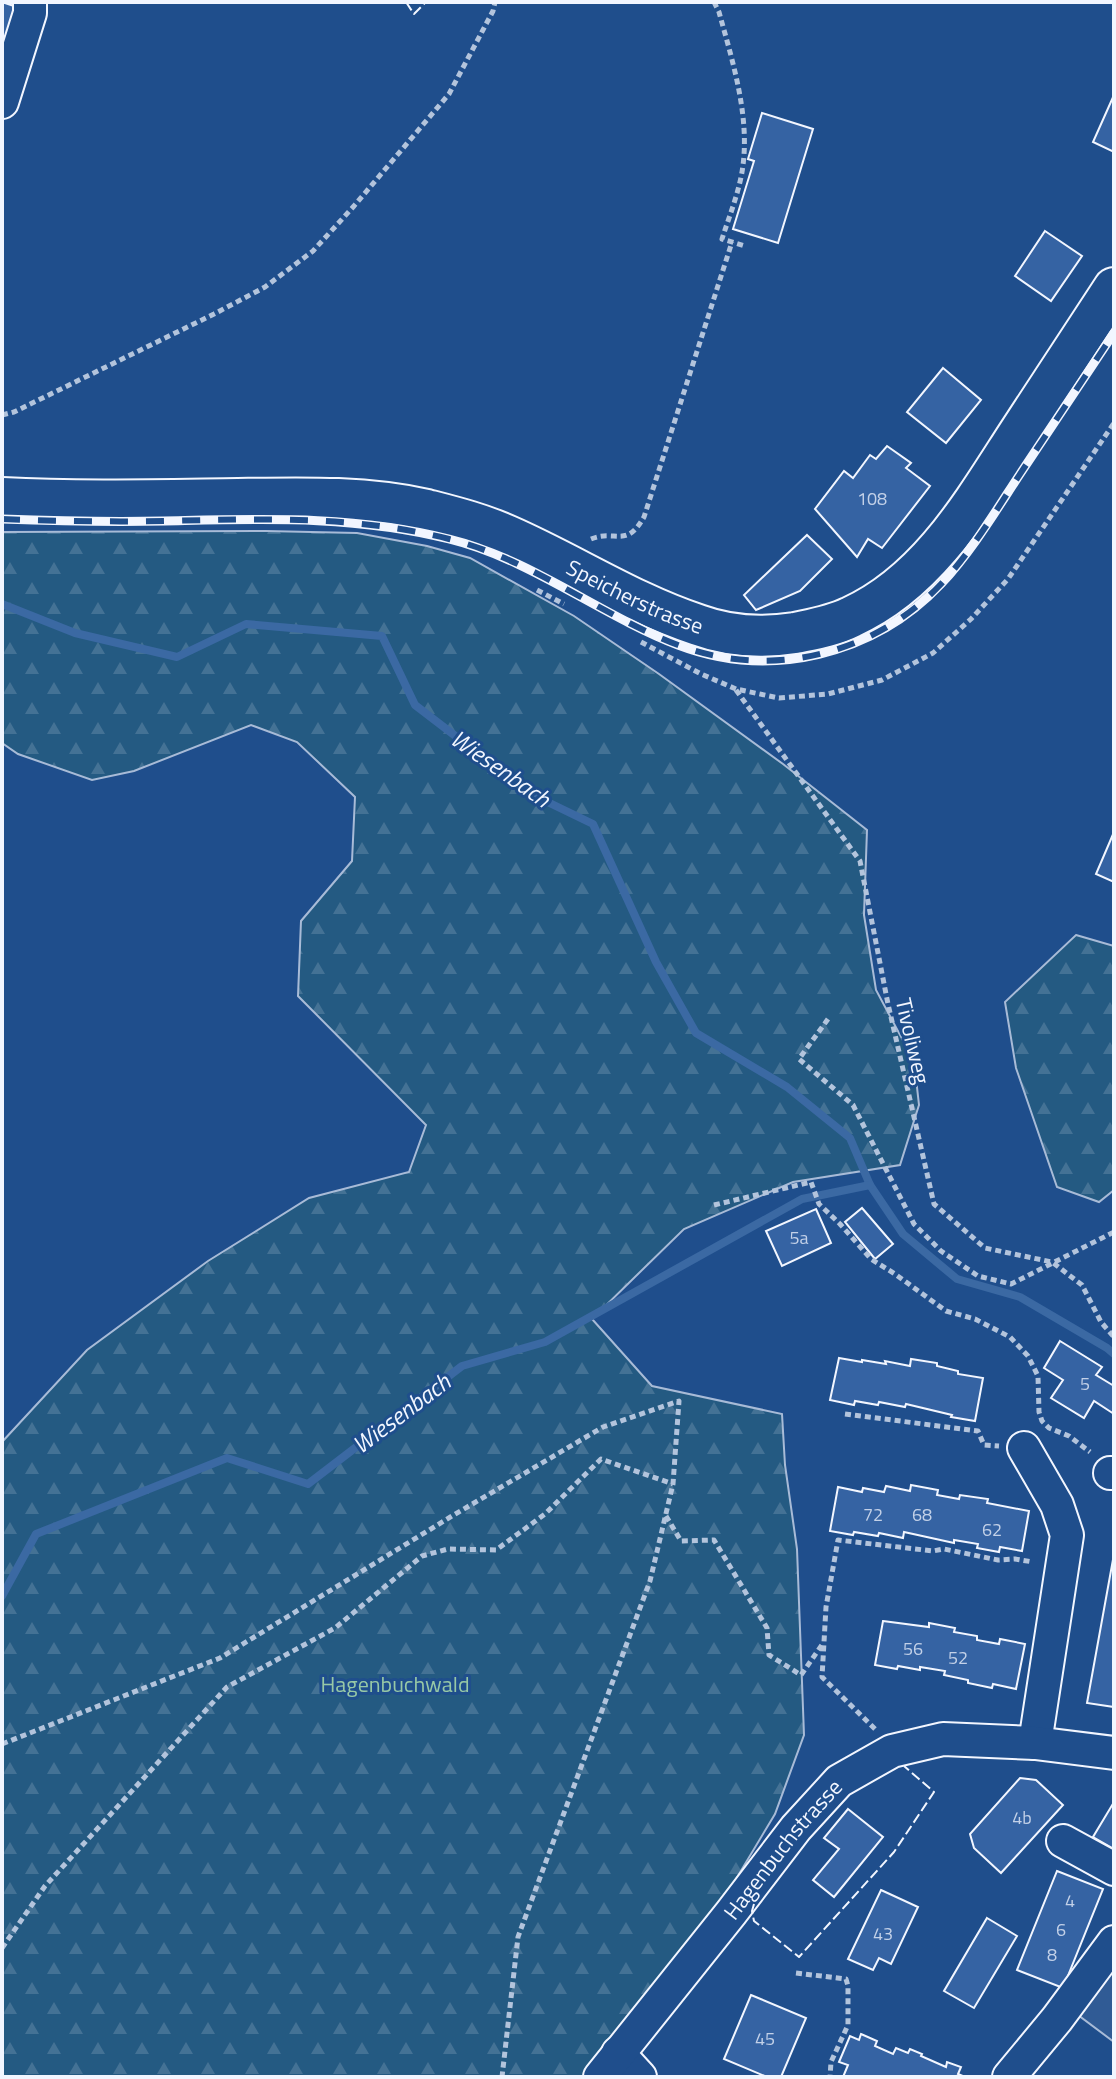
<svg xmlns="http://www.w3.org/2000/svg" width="1116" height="2079" viewBox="0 0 1116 2079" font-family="'Titillium Web',sans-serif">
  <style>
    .forest { fill: url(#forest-firs); stroke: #a8bbd7; stroke-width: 2 }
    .parking { fill: #305b95; stroke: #a8bbd7; stroke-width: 2 }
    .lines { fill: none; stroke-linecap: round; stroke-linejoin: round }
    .stream { stroke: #3b69a3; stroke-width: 8 }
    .building { fill: #3563a3; stroke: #f2f6ff; stroke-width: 2 }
    .minor-casing { stroke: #f2f6ff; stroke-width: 36 }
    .major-casing { stroke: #f2f6ff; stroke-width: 44 }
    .path { stroke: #b3c4dc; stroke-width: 5; stroke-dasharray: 6 4; stroke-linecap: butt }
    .minor { stroke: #1f4e8c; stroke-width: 32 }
    .major { stroke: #1f4e8c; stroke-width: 40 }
    .rail-casing { stroke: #f2f6ff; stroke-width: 9 }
    .rail { stroke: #1f4e8c; stroke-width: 6; stroke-dasharray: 18; stroke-linecap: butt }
    .fence { stroke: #f2f6ff; stroke-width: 2; stroke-dasharray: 10 4; stroke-linecap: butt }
    .labels { text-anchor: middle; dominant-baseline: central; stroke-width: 6; stroke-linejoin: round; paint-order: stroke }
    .number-label { font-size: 18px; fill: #c3d1e8 }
    .street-label { font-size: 22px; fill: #f2f6ff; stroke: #1f4e8c }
    .park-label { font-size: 22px; fill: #97c8a6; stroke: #1f4e8c }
    .water-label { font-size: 24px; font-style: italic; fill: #f2f6ff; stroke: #1f4e8c }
  </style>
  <defs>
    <pattern id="forest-firs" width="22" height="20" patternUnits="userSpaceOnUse" patternTransform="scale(2)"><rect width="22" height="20" fill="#245a82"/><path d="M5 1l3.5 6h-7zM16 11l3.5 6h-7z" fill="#447295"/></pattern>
  </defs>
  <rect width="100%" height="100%" fill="#1f4e8c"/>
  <!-- forest -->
  <g class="forest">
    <polygon points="266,531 357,533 427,546 470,558 574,616 659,674 783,764 867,830 864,915 876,990 914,1061 919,1105 900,1165 793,1182 684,1229 592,1319 652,1386 782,1414 785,1465 797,1549 804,1735 775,1814 712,1919 607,2077 2,2077 2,1442 87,1350 208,1261 309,1198 409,1172 426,1125 298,996 301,921 352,861 355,797 297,742 251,725 134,771 92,780 18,754 2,743 2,532"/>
    <polygon points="1076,935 1114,946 1114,1190 1099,1202 1057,1187 1016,1068 1005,1002"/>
  </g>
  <!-- parking -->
  <polygon class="parking" points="1114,1967 1114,2042 1078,2015"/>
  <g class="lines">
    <!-- stream -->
    <g class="stream">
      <polyline points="2,604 75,633 177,657 246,624 382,636 415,705 531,794 593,824 656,962 696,1033 787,1087 850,1138 870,1185 903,1234 957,1279 1020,1297 1107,1348 1114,1354"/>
      <polyline points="2,1596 36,1534 227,1458 308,1484 462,1366 545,1342 802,1199 870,1185"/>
    </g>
  </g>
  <!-- building -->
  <g class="building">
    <polygon points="2,2 20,8 2,70"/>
    <polygon points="1114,95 1114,152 1093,142"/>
    <polygon points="762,113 813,129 778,243 733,229 754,161 748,159"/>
    <polygon points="1045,231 1082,256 1051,301 1015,276"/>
    <polygon points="943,368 981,400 946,443 907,412"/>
    <polygon points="887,446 911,463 906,468 930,486 882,548 868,539 857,557 815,509 844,471 853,478 870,455 876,459"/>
    <polygon points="807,535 832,559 800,591 756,610 744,595"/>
    <polygon points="1114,832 1114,882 1096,874"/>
    <polygon points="862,1208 893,1244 875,1259 845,1222"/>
    <polygon points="816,1209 831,1243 782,1266 766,1231"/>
    <polygon points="1060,1341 1102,1367 1096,1375 1114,1386 1114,1414 1094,1401 1084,1418 1051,1398 1063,1380 1044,1368"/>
    <polygon points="839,1358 862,1362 862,1360 886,1364 885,1361 910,1366 911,1359 937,1363 937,1366 958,1371 958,1374 983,1378 975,1421 951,1417 952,1415 906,1404 905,1407 879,1402 878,1405 855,1401 854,1405 830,1400"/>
    <polygon points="911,1485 938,1490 937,1495 959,1499 960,1495 988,1499 987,1503 1029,1511 1022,1551 1000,1547 999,1552 977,1548 978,1544 954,1540 954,1543 904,1532 903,1538 879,1533 878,1536 854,1532 853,1535 830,1531 838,1487 862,1492 863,1488 884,1492 886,1486 910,1491"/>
    <polygon points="1114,1554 1114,1707 1087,1703"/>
    <polygon points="883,1621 929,1627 929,1623 955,1628 954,1632 977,1636 977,1640 999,1644 1000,1639 1025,1644 1016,1689 993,1684 992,1688 968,1683 968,1680 944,1675 945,1671 920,1667 920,1670 898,1666 897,1669 875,1665"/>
    <polygon points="1020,1778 1036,1780 1063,1805 1001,1873 974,1848 970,1834"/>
    <polygon points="1114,1802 1114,1849 1093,1837"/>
    <polygon points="848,1809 883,1837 834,1897 813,1880 839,1849 824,1838"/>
    <polygon points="1057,1871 1103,1889 1063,1988 1017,1970"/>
    <polygon points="881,1890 918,1907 891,1964 879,1958 873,1970 848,1959"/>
    <polygon points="987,1918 1017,1936 974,2008 944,1991"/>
    <polygon points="751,1995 806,2018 781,2077 767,2077 724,2059"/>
    <polygon points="861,2034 877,2041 875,2046 893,2054 896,2048 908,2053 910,2049 922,2054 921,2056 946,2067 947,2062 961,2067 958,2074 965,2077 843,2077 848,2065 839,2062 850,2036 859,2040"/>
  </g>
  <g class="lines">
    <defs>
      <g id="minor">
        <polyline points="2,102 30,13 30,2"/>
        <polyline points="1024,1448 1057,1505 1067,1535 1035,1743"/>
        <polyline points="1110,1473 1114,1473"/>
        <polyline points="1063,1841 1114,1869"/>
        <polyline points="618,2053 640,2077"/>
        <path id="s1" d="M 600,2077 L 731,1913 L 796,1828 L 839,1781 L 892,1751 L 943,1739 L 1035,1743 L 1114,1753"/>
        <polyline points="1009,2077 1057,2019 1114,1942"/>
      </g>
      <g id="major">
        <path id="s2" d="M 2,498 C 81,502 159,500 238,499 C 300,498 366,496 427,510 C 454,517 482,524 508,536 C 572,564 631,603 698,625 C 728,636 763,638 795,633 C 814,629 833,626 851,617 C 928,582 973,504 1017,436 C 1049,387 1082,337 1114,288"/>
      </g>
    </defs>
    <!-- minor casing -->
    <use href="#minor" class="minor-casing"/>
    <!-- major casing -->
    <use href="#major" class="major-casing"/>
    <!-- path -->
    <g class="path">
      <path d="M 714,2 L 719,12 C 733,63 751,119 742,172 C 738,195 729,217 722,239 L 745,246"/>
      <polyline points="2,415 14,412 214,314 265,287 313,251 354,206 449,94 493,11 495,2"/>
      <path d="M 591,539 C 616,529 626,549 644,517 L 732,242"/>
      <polyline points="537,590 564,604"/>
      <polyline points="641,642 701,674 736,689 779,698 828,694 882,680 933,653 971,619 1008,579 1114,423"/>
      <polyline points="736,690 860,861 888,1004 934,1204 985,1248 1052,1262 1082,1285 1101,1322 1114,1337"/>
      <polyline points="828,1019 799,1059 853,1105 914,1224 941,1251 978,1276 1011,1284 1114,1232"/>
      <polyline points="714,1205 811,1182 819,1204 840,1224 871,1259 895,1274 946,1311 975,1319 1010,1337 1028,1356 1038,1376 1039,1412 1042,1421 1049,1428 1069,1436 1090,1452"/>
      <polyline points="845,1414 978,1431 984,1445 999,1446"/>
      <polyline points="666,1516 681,1541 714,1540 767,1628 769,1655 801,1675 824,1642"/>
      <polyline points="875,1729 822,1677 826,1607 838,1540 933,1551 944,1549 998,1560 1015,1559 1033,1562"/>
      <polyline points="2,1744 220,1658 452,1516 603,1427 679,1401 673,1484 650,1581 518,1937 502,2077"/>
      <polyline points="2,1948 45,1886 227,1687 335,1628 422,1556 448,1549 496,1550 545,1514 601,1459 673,1484"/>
      <polyline points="796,1973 846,1979 848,1986 848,2025 831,2062 830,2077"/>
    </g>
    <!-- minor -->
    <use href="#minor" class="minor"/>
    <!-- major -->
    <use href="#major" class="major"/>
    <defs>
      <path id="rail" d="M 2,519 C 56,521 110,522 164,521 C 262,519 354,515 449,539 C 531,559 600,615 678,645 C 770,680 874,655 941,584 C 973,550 998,507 1024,468 C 1054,423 1084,378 1114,333"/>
    </defs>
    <!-- rail casing -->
    <use href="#rail" class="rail-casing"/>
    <!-- rail -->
    <use href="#rail" class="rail"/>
    <!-- fence -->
    <g class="fence">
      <polyline points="406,2 414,14 426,2"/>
      <polyline points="754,1904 752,1911 754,1921 799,1957 894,1852 934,1792 904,1766"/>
    </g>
  </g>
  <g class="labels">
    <!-- number labels -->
    <g class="number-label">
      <text x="872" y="498">108</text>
      <text x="799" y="1237">5a</text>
      <text x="1085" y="1383">5</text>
      <text x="873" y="1514">72</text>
      <text x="922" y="1514">68</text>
      <text x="992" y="1529">62</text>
      <text x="913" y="1648">56</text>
      <text x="958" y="1657">52</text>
      <text x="1022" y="1817">4b</text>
      <text x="1070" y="1900">4</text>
      <text x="1061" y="1929">6</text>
      <text x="883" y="1933">43</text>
      <text x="1052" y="1954">8</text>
      <text x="765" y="2038">45</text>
    </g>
    <!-- street labels -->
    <g class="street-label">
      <text stroke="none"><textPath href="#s2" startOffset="652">Speicherstrasse</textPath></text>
      <text transform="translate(913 1041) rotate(77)">Tivoliweg</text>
      <text stroke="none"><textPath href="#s1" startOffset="292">Hagenbuchstrasse</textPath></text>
    </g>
    <!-- park labels -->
    <g class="park-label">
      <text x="395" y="1684">Hagenbuchwald</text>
    </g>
    <!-- water labels -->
    <g class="water-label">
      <text transform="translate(501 768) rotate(35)">Wiesenbach</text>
      <text transform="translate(401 1413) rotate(-37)">Wiesenbach</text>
    </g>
  </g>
  <!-- border -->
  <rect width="1116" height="2079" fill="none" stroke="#f2f6ff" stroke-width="8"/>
</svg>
